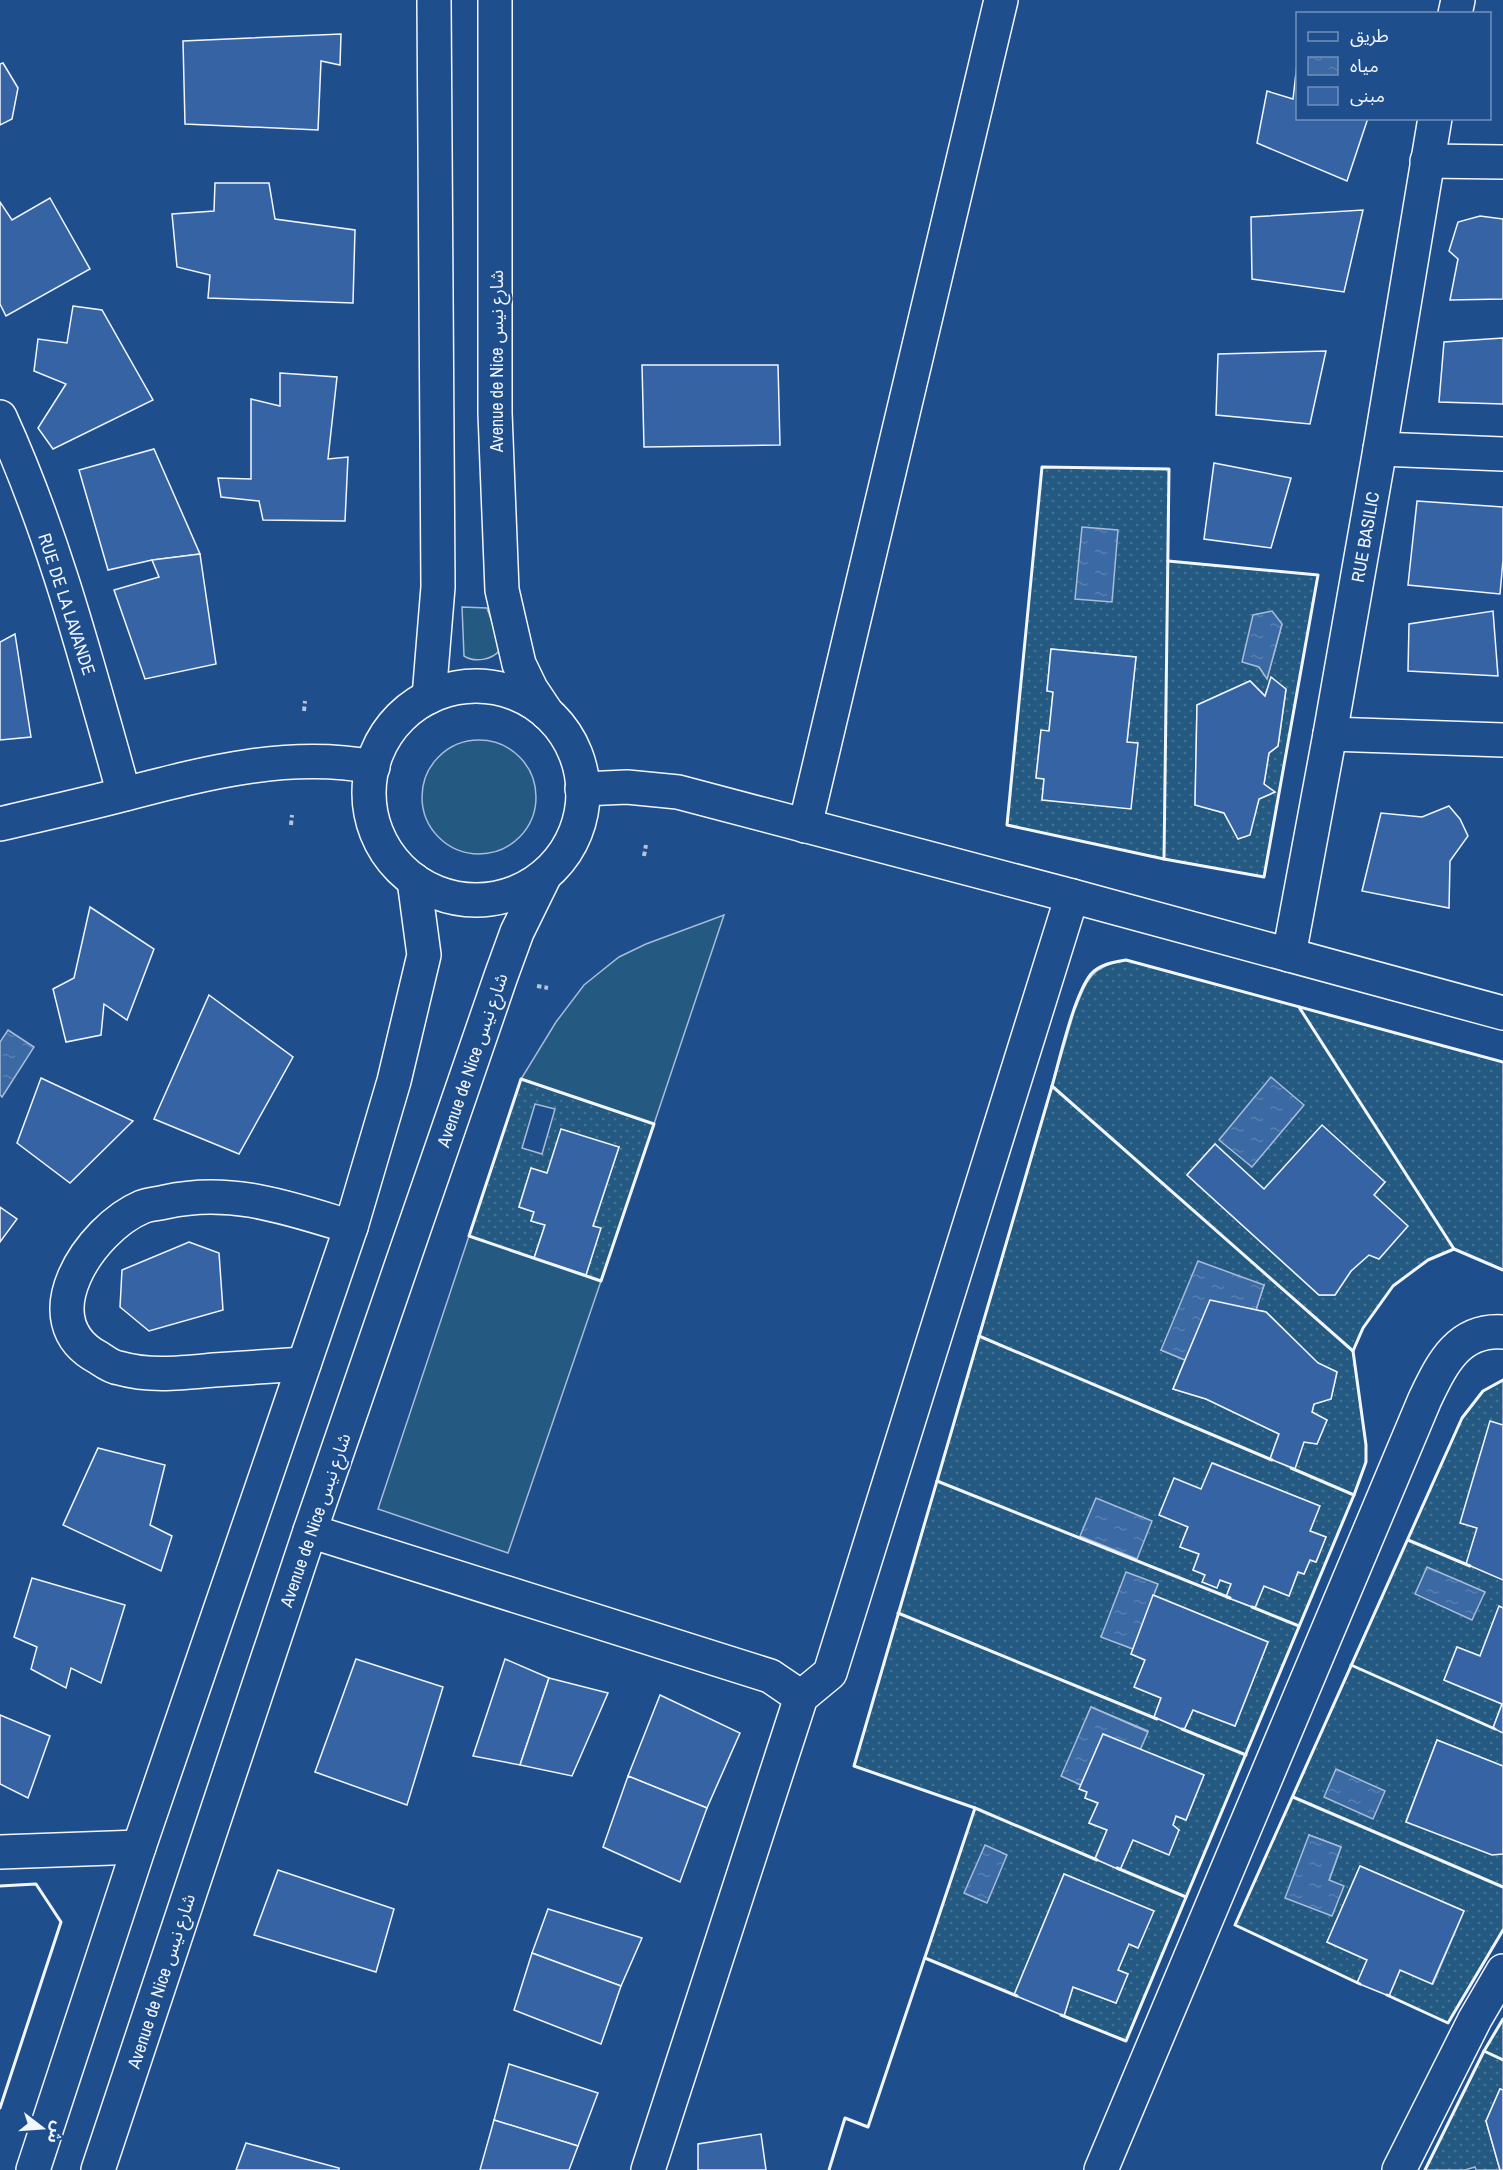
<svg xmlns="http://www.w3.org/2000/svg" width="1503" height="2170" viewBox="0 0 1503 2170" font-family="'Archivo Narrow','Noto Sans Arabic',sans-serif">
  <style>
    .grass { fill: #245a82; stroke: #a8bbd7; stroke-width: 1.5 }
    .garden { fill: url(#garden-dots); stroke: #a8bbd7; stroke-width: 1.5; fill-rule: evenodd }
    .water { fill: url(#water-ripples); stroke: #a8bbd7; stroke-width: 1.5 }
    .building { fill: #3563a3; stroke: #f2f6ff; stroke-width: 1.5 }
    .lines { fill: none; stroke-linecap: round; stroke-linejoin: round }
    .minor-casing { stroke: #f2f6ff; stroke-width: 36 }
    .path { stroke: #b3c4dc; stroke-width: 4; stroke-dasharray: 4.5 3; stroke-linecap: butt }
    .minor { stroke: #1f4e8c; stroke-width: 33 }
    .wall { stroke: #f2f6ff; stroke-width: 3 }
    .labels { text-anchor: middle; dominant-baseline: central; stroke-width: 4.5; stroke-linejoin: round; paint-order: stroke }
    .street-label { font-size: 18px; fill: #f2f6ff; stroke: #1f4e8c }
  </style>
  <defs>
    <pattern id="garden-dots" width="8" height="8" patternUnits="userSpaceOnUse" patternTransform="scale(1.5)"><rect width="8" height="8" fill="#245a82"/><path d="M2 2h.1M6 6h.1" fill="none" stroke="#447295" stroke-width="1.8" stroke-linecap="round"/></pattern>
    <pattern id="water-ripples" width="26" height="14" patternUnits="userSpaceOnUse" patternTransform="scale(1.5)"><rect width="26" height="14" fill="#3b69a3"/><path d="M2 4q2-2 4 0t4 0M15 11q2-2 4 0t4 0" fill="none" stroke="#587fb1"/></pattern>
  </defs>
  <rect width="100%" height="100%" fill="#1f4e8c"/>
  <!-- grass -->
  <g class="grass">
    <path d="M 462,607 L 487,608 L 500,644 L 500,650 C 492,660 475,663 464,656 Z"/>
    <circle cx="479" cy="797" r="57"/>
    <polygon points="724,915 654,1124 521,1079 556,1022 584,985 619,957 646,944"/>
    <polygon points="469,1236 601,1281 508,1553 378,1509"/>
  </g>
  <!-- garden -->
  <g class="garden">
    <path d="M 1042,467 L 1169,469 L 1168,561 L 1318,575 L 1264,877 L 1164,859 L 1007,825 ZM 1282,624 L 1267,679 L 1267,678 L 1259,667 ZM 1051,649 L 1136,657 L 1127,742 L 1042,799 L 1044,779 L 1036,777 L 1041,731 L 1049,731 L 1053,692 L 1047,691 ZM 1272,678 L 1286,690 L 1278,746 L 1269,753 L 1264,784 L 1275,792 L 1259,799 L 1249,835 L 1238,838 L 1224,813 L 1195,805 L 1197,705 L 1250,681 L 1265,696 Z"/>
    <path d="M 1126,960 L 1503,1062 L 1503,1270 L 1454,1249 L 1428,1260 L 1393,1286 L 1363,1328 L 1353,1351 L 1366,1444 L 1366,1462 L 1354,1495 L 1126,2041 L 1064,2016 L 1073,1987 L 1116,2003 L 1128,1974 L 1118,1970 L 1129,1944 L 1138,1948 L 1153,1911 L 1064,1874 L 1014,1995 L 925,1958 L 975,1808 L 854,1766 L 1074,1012 C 1087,980 1089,967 1126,960 ZM 1215,1144 L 1264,1189 L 1385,1182 L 1374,1195 L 1369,1255 L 1351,1271 L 1335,1295 L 1319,1295 L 1187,1175 ZM 1264,1285 L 1256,1310 L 1266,1312 L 1318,1363 L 1337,1372 L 1331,1399 L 1314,1404 L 1312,1412 L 1327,1420 L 1317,1444 L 1304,1442 L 1294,1469 L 1270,1459 L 1279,1434 L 1206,1399 L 1173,1389 L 1185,1360 L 1161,1350 ZM 1213,1463 L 1319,1506 L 1310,1531 L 1326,1537 L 1316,1562 L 1310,1560 L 1304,1574 L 1298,1572 L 1289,1596 L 1264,1586 L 1254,1608 L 1226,1597 L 1231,1584 L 1193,1570 L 1199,1554 L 1180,1547 ZM 1158,1584 L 1153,1595 L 1268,1642 L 1235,1726 L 1193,1710 L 1184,1730 L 1154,1717 L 1161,1698 L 1135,1687 L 1145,1660 L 1131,1654 L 1133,1649 L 1101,1636 ZM 1091,1707 L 1148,1731 L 1140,1750 L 1204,1775 L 1186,1820 L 1176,1816 L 1173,1825 L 1179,1830 L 1133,1840 L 1120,1870 L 1095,1858 L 1107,1830 L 1089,1823 L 1098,1803 L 1085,1798 L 1087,1792 L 1080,1789 L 1081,1785 L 1062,1776 Z"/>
    <path d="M 521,1079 L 654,1124 L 601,1281 L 469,1236 ZM 535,1104 L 555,1109 L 542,1154 L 522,1148 ZM 619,1147 L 593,1226 L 600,1229 L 586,1275 L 534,1258 L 545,1225 L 531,1221 L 534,1212 L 519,1207 L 531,1169 L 547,1173 Z"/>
    <path d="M 1503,1380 L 1503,1425 L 1461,1523 L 1477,1528 L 1503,1580 L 1503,1608 L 1499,1607 L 1480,1656 L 1457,1647 L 1444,1680 L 1502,1704 L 1493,1728 L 1503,1733 L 1503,1766 L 1437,1740 L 1406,1821 L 1492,1854 L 1503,1854 L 1503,1930 L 1448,2023 L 1389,1996 L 1400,1970 L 1433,1984 L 1464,1911 L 1360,1866 L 1327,1942 L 1367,1960 L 1357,1983 L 1235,1925 L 1462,1418 L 1483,1391 ZM 1309,1835 L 1341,1847 L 1329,1881 Z"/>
    <polygon points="1503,2019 1503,2090 1500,2089 1486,2121 1500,2170 1476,2170 1475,2167 1465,2170 1425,2170 1484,2051"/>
  </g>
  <!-- water -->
  <g class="water">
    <polygon points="1082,527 1118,530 1112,602 1075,599"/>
    <polygon points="1272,611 1282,624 1267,679 1259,667 1242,662 1253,615"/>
    <polygon points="8,1030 34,1047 2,1097 0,1095 0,1042"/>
    <polygon points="1271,1077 1304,1105 1252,1167 1219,1140"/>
    <polygon points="1198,1261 1264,1285 1256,1310 1210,1301 1185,1360 1161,1350"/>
    <polygon points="1096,1498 1152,1521 1137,1559 1080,1536"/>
    <polygon points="1427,1567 1485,1592 1472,1620 1415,1594"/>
    <polygon points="1126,1572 1158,1584 1133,1649 1101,1637"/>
    <polygon points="1091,1707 1148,1732 1140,1750 1103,1734 1081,1785 1061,1776"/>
    <polygon points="1336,1769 1385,1791 1373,1819 1324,1797"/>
    <polygon points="1309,1835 1341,1847 1329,1880 1344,1886 1332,1916 1285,1898"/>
    <polygon points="985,1845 1007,1855 987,1903 964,1893"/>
  </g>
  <!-- building -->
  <g class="building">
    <polygon points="341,34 340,65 321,61 318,130 185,124 183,41"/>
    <polygon points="3,63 18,88 12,119 0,125 0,64"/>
    <polygon points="1297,64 1298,118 1368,118 1347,181 1257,143 1267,91 1293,99"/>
    <polygon points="215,183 269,183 275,219 355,230 353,303 208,298 210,275 177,267 172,214 214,211"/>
    <polygon points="50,198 90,269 6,316 0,304 0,202 12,220"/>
    <polygon points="1363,210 1344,292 1252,279 1251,217"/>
    <polygon points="1480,216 1503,219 1503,299 1450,300 1458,259 1449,251 1458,222"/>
    <polygon points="73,306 102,310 153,400 53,449 38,428 66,384 34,371 38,339 67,343"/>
    <polygon points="1503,338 1503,404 1439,402 1444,342"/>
    <polygon points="1326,351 1310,424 1216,415 1218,354"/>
    <polygon points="642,365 778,365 780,445 644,447"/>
    <polygon points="280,373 337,377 328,459 348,457 345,521 263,520 259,501 221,497 218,478 251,479 251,399 280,406"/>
    <polygon points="154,449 200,554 152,560 108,570 79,470"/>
    <polygon points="1214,463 1291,478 1271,548 1204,539"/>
    <polygon points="1417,501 1503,507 1503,560 1500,594 1408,585"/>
    <polygon points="200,554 216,664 145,679 114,590 159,577 152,560"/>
    <polygon points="1493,611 1498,676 1408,671 1409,624"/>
    <polygon points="15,634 31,737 0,740 0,642"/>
    <polygon points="1051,649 1136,657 1127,742 1138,743 1131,809 1042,800 1044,779 1036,778 1041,730 1049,731 1053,692 1047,691"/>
    <polygon points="1271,677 1286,689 1278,746 1269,753 1264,784 1275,792 1259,799 1250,835 1238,839 1224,813 1195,805 1197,705 1250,681 1265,696"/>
    <polygon points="1449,806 1460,819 1468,836 1450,861 1449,908 1362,891 1381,813 1422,817"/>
    <polygon points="90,907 154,949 127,1020 104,1004 101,1035 66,1042 53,989 74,978"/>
    <polygon points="209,995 293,1057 239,1154 154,1119"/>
    <polygon points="41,1078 133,1121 70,1183 17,1143"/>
    <polygon points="1322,1125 1385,1182 1374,1195 1408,1226 1379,1259 1369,1255 1351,1271 1335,1295 1319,1295 1187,1175 1215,1144 1264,1189"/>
    <polygon points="561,1129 619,1147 593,1226 601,1228 586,1275 534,1258 545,1225 531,1221 534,1212 519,1207 531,1168 547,1173"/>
    <polygon points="0,1207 17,1219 0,1242"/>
    <polygon points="189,1242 219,1253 223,1310 149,1331 120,1307 122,1270"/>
    <polygon points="1210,1300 1266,1312 1318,1363 1337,1372 1331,1399 1314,1404 1312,1412 1327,1420 1317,1444 1304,1442 1295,1469 1270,1459 1279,1434 1206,1399 1173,1389"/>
    <polygon points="1490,1421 1503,1425 1503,1580 1466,1564 1477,1528 1460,1523"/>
    <polygon points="98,1448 165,1465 150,1525 172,1536 161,1571 63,1525"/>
    <polygon points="1212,1463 1320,1506 1310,1531 1326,1537 1316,1562 1310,1560 1304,1574 1298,1572 1289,1596 1264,1586 1255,1608 1226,1597 1231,1584 1220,1580 1217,1588 1202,1582 1205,1575 1193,1570 1199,1554 1180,1547 1188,1527 1159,1515 1174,1478 1201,1489"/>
    <polygon points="32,1578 125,1605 101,1683 71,1668 66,1688 31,1669 37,1647 14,1637"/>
    <polygon points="1153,1595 1268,1642 1235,1726 1193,1710 1184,1730 1154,1717 1161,1698 1134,1687 1145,1660 1131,1654"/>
    <polygon points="1499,1606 1503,1608 1503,1733 1493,1728 1502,1704 1444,1680 1457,1647 1480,1656"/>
    <polygon points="356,1659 443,1687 407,1805 315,1772"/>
    <polygon points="505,1659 549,1678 520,1765 473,1756"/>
    <polygon points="549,1678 608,1693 572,1776 520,1765"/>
    <polygon points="660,1695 740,1733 707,1808 628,1776"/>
    <polygon points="0,1715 50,1736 28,1798 0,1784"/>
    <polygon points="1103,1734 1204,1775 1186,1820 1176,1816 1173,1825 1179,1830 1169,1855 1133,1840 1120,1870 1095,1859 1107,1830 1089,1823 1098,1803 1085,1798 1087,1792 1079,1789"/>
    <polygon points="1437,1740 1503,1766 1503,1854 1492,1855 1406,1822"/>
    <polygon points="628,1776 707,1808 680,1882 603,1847"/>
    <polygon points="1360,1866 1464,1911 1432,1984 1400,1970 1389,1996 1357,1983 1367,1960 1327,1942"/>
    <polygon points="278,1870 394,1909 376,1972 254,1935"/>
    <polygon points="1064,1874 1154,1911 1138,1948 1129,1944 1118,1970 1128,1974 1116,2003 1073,1987 1064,2016 1014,1995"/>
    <polygon points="548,1909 642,1938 621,1986 532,1953"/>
    <polygon points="532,1953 621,1986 601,2044 514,2010"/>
    <polygon points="509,2064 598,2093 578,2146 494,2120"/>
    <polygon points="1500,2089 1503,2090 1503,2170 1500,2170 1486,2121"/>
    <polygon points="494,2120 578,2146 569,2170 480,2170"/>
    <polygon points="761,2134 766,2170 698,2170 698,2144"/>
    <polygon points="246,2143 339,2168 339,2170 236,2170"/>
  </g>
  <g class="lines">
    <defs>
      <g id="minor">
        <polyline points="495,0 495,413 502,590 519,664 531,689 547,713"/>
        <polyline points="1455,14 1458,0"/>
        <polyline points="1427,161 1503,162"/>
        <path d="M 0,417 C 55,537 88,667 124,794"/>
        <polyline points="1380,449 1503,454"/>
        <circle cx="476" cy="793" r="107"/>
        <polyline points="429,697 438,587 434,0"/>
        <polyline points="1330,734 1503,740"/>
        <polyline points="582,789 627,787 678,792 1072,896 1503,1013"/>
        <path d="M 0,824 C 42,814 83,805 125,794 C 206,773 289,751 373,767"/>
        <polyline points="805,826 1001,0"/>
        <polyline points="1289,955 1330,734 1380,449 1435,118"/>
        <path d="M 304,1364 C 274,1366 244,1368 214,1370 C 182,1373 150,1377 119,1368 C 112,1367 105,1362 99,1358 C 28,1321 90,1229 142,1207 C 149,1204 157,1204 165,1202 C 231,1187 288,1208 351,1227"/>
        <polyline points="310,1531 770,1676 801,1697"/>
        <polyline points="0,1852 139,1847"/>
        <polyline points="33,2170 139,1847 351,1227 394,1081 424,955 414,880"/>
        <polyline points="98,2170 310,1531 501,976 517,932 545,875"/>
        <polyline points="648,2170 801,1697 830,1673 1072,896"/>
        <path d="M 1101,2170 L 1425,1399 C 1442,1364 1458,1329 1503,1332"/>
        <polyline points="1399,2170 1475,2019 1503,1971"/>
      </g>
    </defs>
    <!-- minor casing -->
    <use href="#minor" class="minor-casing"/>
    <!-- path -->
    <g class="path">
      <polyline points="304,711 305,701"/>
      <polyline points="291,825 292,815"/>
      <polyline points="644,856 646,845"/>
      <polyline points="537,986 548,988"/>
    </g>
    <!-- minor -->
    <use href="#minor" class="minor"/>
    <!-- wall -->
    <g class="wall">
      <polygon points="1042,467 1169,469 1164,859 1007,825"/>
      <polyline points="1164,859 1264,877 1318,575 1168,561"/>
      <polyline points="1299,1007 1454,1249 1503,1270"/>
      <polygon points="521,1079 654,1124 601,1281 469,1236"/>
      <polyline points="1052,1086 1353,1351"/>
      <polyline points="979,1336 1272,1460"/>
      <polyline points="1291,1468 1354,1495"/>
      <polyline points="937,1481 1230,1598"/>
      <polyline points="1408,1540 1470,1566"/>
      <polyline points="1252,1607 1299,1626"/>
      <polyline points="898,1613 1157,1719"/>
      <polyline points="1351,1665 1495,1729"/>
      <polyline points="1182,1729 1246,1755"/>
      <polyline points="1293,1797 1503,1887"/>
      <path d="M 1097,1860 L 975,1808 L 854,1766 L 1052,1086 C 1060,1058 1074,995 1091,974 C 1100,964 1114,962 1126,960 L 1503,1062"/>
      <polyline points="1117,1868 1186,1897"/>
      <polyline points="0,1886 36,1884 61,1922 0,2108"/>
      <polyline points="925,1958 1017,1996"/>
      <polyline points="1360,1984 1235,1925 1462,1418 1483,1391 1503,1380"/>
      <polyline points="1387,1995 1448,2023 1503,1930"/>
      <polyline points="1061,2015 1126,2041 1354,1495 1366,1462 1366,1445 1353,1351 1363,1328 1393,1286 1428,1260 1454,1249"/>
      <polyline points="1484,2051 1503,2060"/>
      <polyline points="829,2170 845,2118 868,2127 975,1808"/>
      <polyline points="1425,2170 1484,2051 1503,2019"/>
    </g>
  </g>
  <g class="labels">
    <!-- street labels -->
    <g class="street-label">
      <text transform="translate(496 361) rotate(-90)">Avenue de Nice شارع نيس</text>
      <text transform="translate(1365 537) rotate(-80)">RUE BASILIC</text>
      <text transform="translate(67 604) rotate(72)">RUE DE LA LAVANDE</text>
      <text transform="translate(472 1060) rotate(-71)">Avenue de Nice شارع نيس</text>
      <text transform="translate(315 1520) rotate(-71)">Avenue de Nice شارع نيس</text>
      <text transform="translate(161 1981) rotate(-72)">Avenue de Nice شارع نيس</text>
    </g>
  </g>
  <!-- legend -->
  <rect x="1296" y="12" width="195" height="108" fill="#1f4e8c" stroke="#7391ba" stroke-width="1.5"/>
  <rect x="1308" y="32" width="30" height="9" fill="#1f4e8c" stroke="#7391ba" stroke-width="1.5"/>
  <text x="1350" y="42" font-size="18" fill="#f2f6ff">طريق</text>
  <rect x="1308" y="57" width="30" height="18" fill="url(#water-ripples)" stroke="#7391ba" stroke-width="1.5"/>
  <text x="1350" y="72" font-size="18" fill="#f2f6ff">مياه</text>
  <rect x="1308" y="87" width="30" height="18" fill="#3563a3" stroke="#7391ba" stroke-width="1.5"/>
  <text x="1350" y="102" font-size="18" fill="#f2f6ff">مبنى</text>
  <!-- north arrow -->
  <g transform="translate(42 2128) rotate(107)" stroke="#1f4e8c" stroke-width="4.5" paint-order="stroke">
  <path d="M0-4.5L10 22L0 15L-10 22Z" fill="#f2f6ff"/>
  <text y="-9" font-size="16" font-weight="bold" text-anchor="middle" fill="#f2f6ff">ش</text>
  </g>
</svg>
